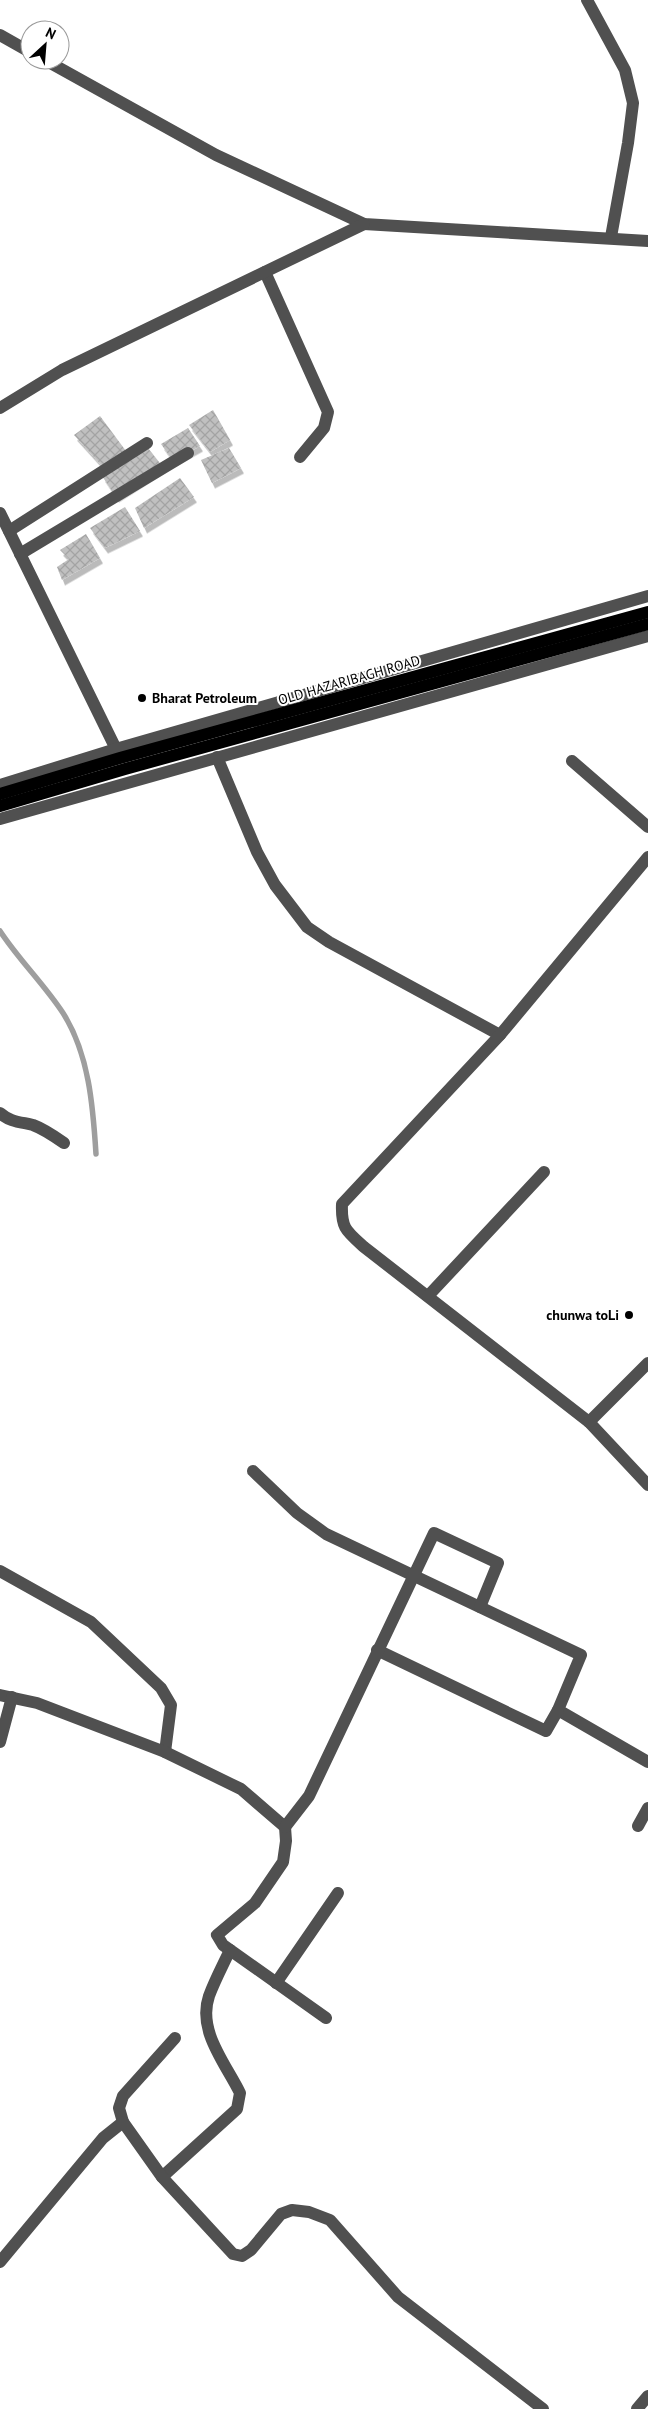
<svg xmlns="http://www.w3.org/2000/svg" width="648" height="2409" viewBox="0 0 648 2409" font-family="'PT Sans',sans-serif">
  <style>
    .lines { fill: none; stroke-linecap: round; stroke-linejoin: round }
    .stream { stroke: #9e9e9e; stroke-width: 5.5 }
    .building { fill: url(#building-cross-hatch); filter: url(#shadow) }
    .minor { stroke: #505050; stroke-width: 12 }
    .major { stroke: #000; stroke-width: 12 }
    .poi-dot { fill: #000; stroke: #fff; stroke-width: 2 }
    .labels { text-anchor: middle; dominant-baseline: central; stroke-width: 4; stroke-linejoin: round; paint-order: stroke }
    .street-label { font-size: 14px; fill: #000; stroke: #fff }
    .poi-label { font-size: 14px; font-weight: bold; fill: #000; stroke: #fff; text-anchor: start }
  </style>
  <defs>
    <pattern id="building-cross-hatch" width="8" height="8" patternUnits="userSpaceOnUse" patternTransform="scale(1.25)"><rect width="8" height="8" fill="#c0c0c0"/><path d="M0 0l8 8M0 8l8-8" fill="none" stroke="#a3a3a3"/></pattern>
    <filter id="shadow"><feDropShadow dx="3" dy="5.5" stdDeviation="0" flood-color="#0004"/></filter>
  </defs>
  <rect width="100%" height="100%" fill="#fff"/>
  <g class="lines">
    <!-- stream -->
    <path class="stream" d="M 0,931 C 19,960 44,984 63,1013 C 89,1054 93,1106 96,1154"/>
  </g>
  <!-- building -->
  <g class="building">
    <polygon points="213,410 230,440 210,452 189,425"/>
    <polygon points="100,416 126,451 104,468 74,435"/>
    <polygon points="188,428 200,446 173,461 161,444"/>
    <polygon points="148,448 163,467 116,497 102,476"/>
    <polygon points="229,448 241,468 212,483 201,460"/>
    <polygon points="180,478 194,497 144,528 135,508"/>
    <polygon points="125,507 140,531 105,548 90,528"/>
    <polygon points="86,534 100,558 62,580 57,567 69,559 60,550"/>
  </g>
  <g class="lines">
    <!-- minor -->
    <g class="minor">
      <polyline points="587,0 625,70 633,103 628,143 611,237"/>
      <polyline points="0,35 30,52"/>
      <polyline points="45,60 216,155 364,224 648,241"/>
      <polyline points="265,272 328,412 324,428 300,457"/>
      <polyline points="0,408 62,370 364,224"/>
      <polyline points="0,513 116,749"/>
      <polyline points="9,531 147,443"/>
      <polyline points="20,554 188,453"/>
      <polyline points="217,757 257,852 275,885 307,927 329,942 500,1035"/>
      <polyline points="572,761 648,827"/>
      <polyline points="0,785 116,749 648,596"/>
      <polyline points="0,819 648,636"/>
      <path d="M 648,857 L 500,1035 L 342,1204 C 341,1228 346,1231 364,1247 L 589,1422 L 648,1485"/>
      <path d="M 0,1113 C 10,1122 21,1122 33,1125 C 44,1129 54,1136 64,1143"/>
      <polyline points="428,1296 544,1172"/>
      <polyline points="589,1422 648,1363"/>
      <polyline points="253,1471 297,1513 326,1534 581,1655 558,1710 648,1762"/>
      <polyline points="0,1571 91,1622 161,1688 171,1705 165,1752"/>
      <polyline points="377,1650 546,1731 558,1710"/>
      <polyline points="0,1695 37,1703 165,1752 241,1789 285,1827 286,1841 283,1862 255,1903 217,1935 223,1945 326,2018"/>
      <polyline points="0,1742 12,1697"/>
      <polyline points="638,1826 648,1808"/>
      <polyline points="285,1827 309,1796 434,1533 498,1563 480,1607"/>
      <polyline points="276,1983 338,1893"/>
      <polyline points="123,2122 119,2108 123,2096 175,2038"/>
      <path d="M 162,2177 L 237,2109 L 240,2093 C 226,2064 197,2031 209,1996 C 215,1980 223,1965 230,1950"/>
      <polyline points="0,2262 103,2138 123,2122 162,2177 233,2254 242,2256 251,2250 281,2214 292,2210 309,2212 330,2220 398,2297 543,2409"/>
      <polyline points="637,2409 648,2396"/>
    </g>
    <!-- major -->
    <g class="major">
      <polyline points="0,794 120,758 648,612"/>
      <polyline points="0,806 125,769 648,624"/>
    </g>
  </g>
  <!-- markers -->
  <g class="poi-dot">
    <circle cx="142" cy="698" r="5"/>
    <circle cx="629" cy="1315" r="5"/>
  </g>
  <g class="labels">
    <!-- street labels -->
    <g class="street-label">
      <text transform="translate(349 680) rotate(-16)">OLD HAZARIBAGH ROAD</text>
    </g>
    <!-- poi labels -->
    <g class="poi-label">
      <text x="152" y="698">Bharat Petroleum</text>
      <text x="619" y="1315" text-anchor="end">chunwa toLi</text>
    </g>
  </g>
  <!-- north arrow -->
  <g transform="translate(45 45) rotate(26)"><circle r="24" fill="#ffffff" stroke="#999999"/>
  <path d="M0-4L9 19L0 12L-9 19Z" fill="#000000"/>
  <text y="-8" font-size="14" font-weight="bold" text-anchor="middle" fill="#000000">N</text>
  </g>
</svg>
